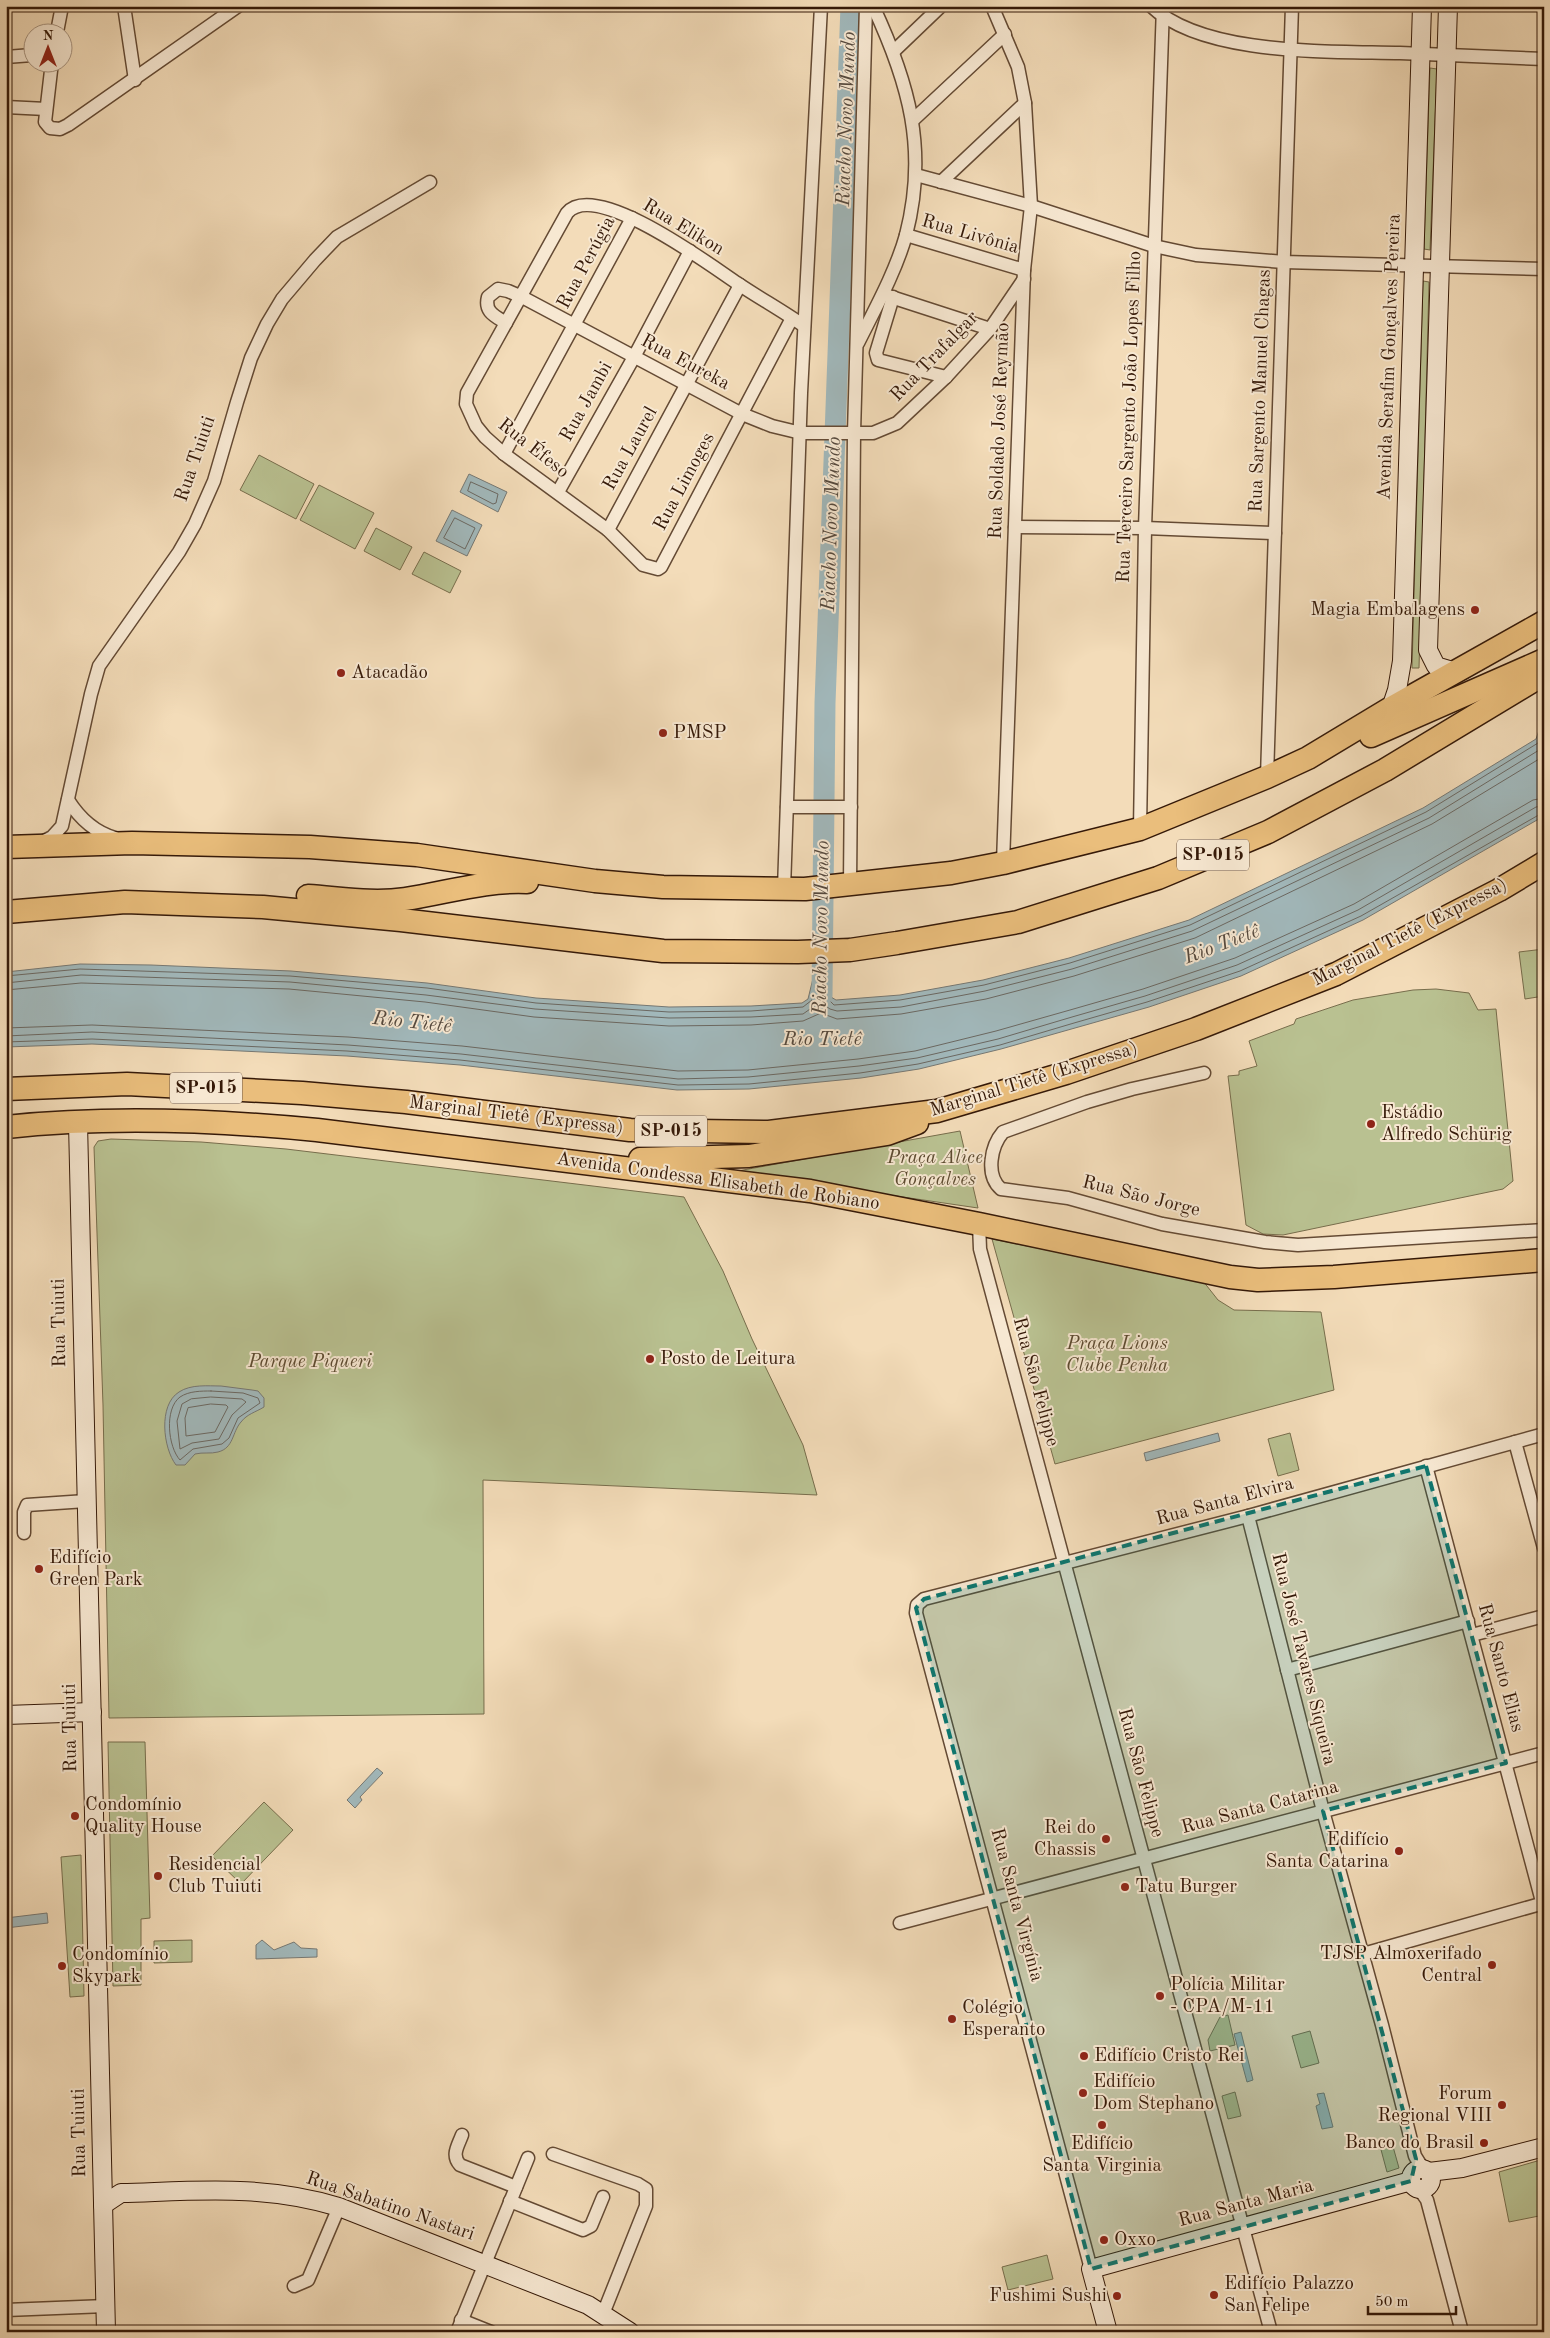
<svg xmlns="http://www.w3.org/2000/svg" width="1550" height="2338" viewBox="0 0 1550 2338" font-family="'Old Standard TT',serif">
  <style>
    .green { fill: #b9c191; stroke: #776d4c }
    .water { fill: #a1b8bb; stroke: #767873 }
    .lines { fill: none; stroke-linecap: round; stroke-linejoin: round }
    .shore { stroke: #6b6862; stroke-width: 1 }
    .river { stroke: #a1b8bb; stroke-width: 21 }
    .street-casing { stroke: #644a34; stroke-width: 15 }
    .secondary-casing { stroke: #351908; stroke-width: 20 }
    .highway-casing { stroke: #351908; stroke-width: 25 }
    .street { stroke: #f7e8d2; stroke-width: 12 }
    .secondary { stroke: #f7e8d2; stroke-width: 18 }
    .highway { stroke: #eabe7c; stroke-width: 22 }
    .marked { fill: #0f766e; fill-opacity: 0.2; stroke: #0f766e; stroke-width: 4; stroke-dasharray: 10 6; stroke-linejoin: round }
    .poi-dot { fill: #8f2418; stroke: #f7e8d2; stroke-width: 2 }
    .labels { text-anchor: middle; dominant-baseline: central; stroke-width: 4; stroke-linejoin: round; paint-order: stroke }
    .shield { fill: #f7e8d2; stroke: #6f5745; stroke-width: 1 }
    .shield-label { font-size: 18px; font-weight: bold; fill: #351908 }
    .street-label { font-size: 19px; fill: #351908; stroke: #f7e8d2 }
    .poi-label { font-size: 19px; fill: #351908; stroke: #f7e8d2; text-anchor: start }
    .park-label { font-size: 19px; font-style: italic; fill: #5d4b31; stroke: #f7e8d2 }
    .water-label { font-size: 20px; font-style: italic; fill: #55493e; stroke: #f7e8d2 }
  </style>
  <rect width="100%" height="100%" fill="#f3dcb9"/>
  <filter id="stains"><feTurbulence type="fractalNoise" baseFrequency=".004" numOctaves="4"/><feColorMatrix values="0 0 0 0 .2 0 0 0 0 .09 0 0 0 0 .02 0 0 0 .5 -.17"/></filter>
  <radialGradient id="worn" r=".72"><stop offset=".6" stop-color="#630" stop-opacity="0"/><stop offset="1" stop-color="#630" stop-opacity=".3"/></radialGradient>
  <!-- green -->
  <g class="green">
    <polygon points="1430,68 1437,69 1430,250 1424,249"/>
    <polygon points="1423,281 1429,282 1419,668 1412,668"/>
    <polygon points="259,455 314,484 296,519 240,490"/>
    <polygon points="319,485 374,513 355,549 300,520"/>
    <polygon points="376,528 412,547 400,570 364,551"/>
    <polygon points="424,552 461,571 450,593 412,574"/>
    <polygon points="1544,949 1544,996 1525,999 1519,952"/>
    <polygon points="1436,989 1469,993 1478,1010 1496,1009 1513,1181 1503,1189 1283,1235 1263,1234 1246,1225 1228,1076 1239,1075 1239,1071 1257,1066 1249,1041 1294,1024 1296,1019 1353,1000 1413,990"/>
    <polygon points="960,1131 978,1208 732,1172"/>
    <polygon points="111,1139 201,1142 286,1149 684,1197 723,1271 752,1339 803,1445 817,1495 483,1480 484,1714 109,1718 103,1405 94,1147 98,1141"/>
    <polygon points="992,1239 1203,1281 1218,1300 1234,1310 1321,1312 1334,1390 1055,1464"/>
    <polygon points="1290,1433 1299,1470 1278,1476 1268,1439"/>
    <polygon points="108,1742 145,1742 150,1918 141,1919 141,1985 113,1986"/>
    <polygon points="264,1802 293,1830 241,1884 212,1856"/>
    <polygon points="81,1855 84,1996 70,1997 61,1857"/>
    <polygon points="192,1940 192,1962 154,1963 154,1941"/>
    <polygon points="1228,2015 1235,2045 1210,2051 1208,2040 1220,2017"/>
    <polygon points="1310,2031 1319,2063 1301,2068 1292,2036"/>
    <polygon points="1235,2092 1241,2116 1228,2119 1222,2096"/>
    <polygon points="1392,2143 1399,2168 1387,2172 1380,2146"/>
    <polygon points="1544,2159 1544,2215 1509,2222 1499,2172"/>
    <polygon points="1047,2255 1053,2279 1008,2290 1002,2267"/>
  </g>
  <!-- water -->
  <g class="water">
    <polygon points="469,474 507,492 498,512 460,492"/>
    <polygon points="452,510 482,525 467,556 436,541"/>
    <polygon points="1544,716 1544,816 1363,920 1241,976 1149,1007 1001,1049 919,1069 861,1078 749,1089 677,1090 460,1065 347,1056 92,1044 6,1047 6,972 80,964 151,965 291,971 427,983 536,998 669,1007 751,1006 802,1003 808,999 816,966 830,965 831,997 836,1000 900,995 983,980 1069,958 1189,920 1423,808 1536,739"/>
    <path d="M 221,1386 L 252,1390 L 258,1391 L 264,1398 L 264,1407 C 256,1412 247,1414 241,1422 C 232,1432 234,1448 218,1452 C 211,1454 203,1452 195,1454 L 185,1465 L 176,1465 C 163,1448 158,1405 179,1392 C 191,1384 208,1386 221,1386 Z"/>
    <polygon points="1218,1433 1220,1441 1146,1461 1144,1453"/>
    <polygon points="377,1768 383,1773 360,1797 362,1800 355,1808 347,1800"/>
    <polygon points="47,1913 48,1923 6,1928 6,1918"/>
    <polygon points="262,1940 274,1950 294,1942 301,1948 317,1949 317,1957 256,1959 256,1945"/>
    <polygon points="1241,2032 1253,2080 1247,2082 1234,2034"/>
    <polygon points="1324,2093 1333,2127 1322,2129 1316,2106 1320,2104 1317,2094"/>
  </g>
  <g class="lines">
    <!-- shore -->
    <g class="shore">
      <polygon points="471,482 498,494 496,503 493,504 468,491"/>
      <polygon points="455,518 475,528 465,549 444,538"/>
      <polyline points="6,976 80,969 290,976 427,988 536,1003 669,1012 751,1011 803,1007 812,1000 820,973 823,971 826,973 827,998 834,1005 900,1000 984,985 1070,963 1190,925 1426,812 1538,743 1544,731"/>
      <polyline points="6,983 81,975 290,982 426,995 535,1009 669,1018 751,1017 803,1014 820,1002 830,1009 837,1011 901,1007 985,991 1072,969 1192,931 1429,818 1544,747"/>
      <polyline points="6,990 81,983 289,989 425,1002 534,1017 669,1026 751,1025 803,1021 821,1013 837,1019 901,1014 986,999 1074,976 1195,938 1432,824 1544,756"/>
      <polyline points="6,1028 92,1025 348,1037 462,1046 678,1071 748,1070 858,1059 915,1051 996,1031 1070,1010 1143,989 1235,958 1354,904 1533,800 1544,798"/>
      <polyline points="6,1036 92,1032 348,1045 461,1054 678,1079 748,1077 859,1066 917,1058 998,1039 1072,1017 1145,996 1237,965 1358,910 1536,807 1544,806"/>
      <polyline points="6,1042 92,1039 347,1051 460,1060 678,1085 749,1084 860,1073 918,1064 1000,1045 1074,1023 1147,1002 1240,971 1361,916 1544,812"/>
      <path d="M 211,1391 L 243,1393 L 258,1398 L 260,1403 L 238,1418 L 229,1438 L 222,1444 L 193,1449 L 180,1460 C 168,1447 164,1409 180,1397 C 189,1391 201,1391 211,1391 Z"/>
      <polygon points="211,1397 242,1399 246,1402 232,1415 219,1439 192,1443 180,1449 177,1421 182,1404 191,1399"/>
      <polygon points="211,1404 226,1405 228,1407 215,1432 186,1436 185,1418 188,1408"/>
    </g>
    <!-- river -->
    <polyline class="river" points="822,996 825,703 851,6"/>
    <defs>
      <g id="street">
        <polyline points="124,6 135,80"/>
        <polyline points="992,6 1018,67 1025,103 1031,206 1024,270 1003,863"/>
        <path d="M 1151,6 C 1203,56 1330,51 1400,53 C 1448,55 1496,57 1544,59"/>
        <polyline points="57,32 62,6"/>
        <polyline points="894,51 941,6"/>
        <polyline points="6,57 32,55"/>
        <polyline points="52,62 45,122 50,128 60,129 68,125 238,6"/>
        <polyline points="6,107 46,109"/>
        <polyline points="913,120 1005,34"/>
        <polyline points="916,175 1031,206 1154,246 1196,255 1284,262 1544,269"/>
        <polyline points="941,182 1025,103"/>
        <polyline points="906,235 1024,270"/>
        <polyline points="885,295 990,329"/>
        <polyline points="893,297 876,353 878,360 946,377"/>
        <path d="M 792,318 L 661,567 L 658,569 L 643,565 L 608,530 L 504,454 L 485,437 L 476,426 L 466,404 L 467,393 L 567,213 C 595,179 710,265 737,283 C 759,298 783,311 804,326"/>
        <path d="M 506,323 C 495,316 484,312 488,297 L 498,289 L 508,291 L 522,297 L 742,414 L 772,426 L 801,433 L 873,433 L 897,423 L 946,377 L 990,329 L 1024,279"/>
        <path d="M 858,343 C 875,309 896,271 906,235 C 928,150 909,83 873,6"/>
        <polyline points="504,454 632,218"/>
        <polyline points="558,492 634,357 690,251"/>
        <polyline points="1015,527 1145,528 1275,533"/>
        <polyline points="608,530 740,285"/>
        <polyline points="1267,777 1292,6"/>
        <path d="M 68,800 C 80,819 94,832 115,838"/>
        <polyline points="787,807 851,807"/>
        <polyline points="1140,829 1145,528 1163,6"/>
        <polyline points="42,842 52,837 62,826 91,694 99,666 179,552 195,524 214,481 237,402 251,358 267,324 282,299 315,260 337,237 430,182"/>
        <polyline points="850,885 854,433 866,6"/>
        <polyline points="784,889 801,393 821,6"/>
        <path d="M 1204,1073 L 1132,1089 L 1087,1102 L 1003,1132 C 991,1146 985,1175 1001,1189 L 1068,1198 L 1162,1224 L 1265,1242 L 1298,1245 L 1544,1230"/>
        <polyline points="979,1224 980,1249 1271,2332"/>
        <polyline points="1515,1442 1544,1548"/>
        <polyline points="1426,1466 1544,1909"/>
        <polyline points="1248,1516 1323,1811 1382,2025 1415,2156 1423,2169"/>
        <polyline points="24,1533 24,1512 27,1505 86,1501"/>
        <polyline points="1472,1635 1544,1616"/>
        <polyline points="1287,1670 1468,1621"/>
        <polyline points="900,1923 1544,1753"/>
        <polyline points="1363,1954 1544,1903"/>
        <path d="M 462,2135 C 458,2146 451,2155 460,2165 L 516,2187"/>
        <polyline points="553,2154 638,2184 646,2189 646,2206 603,2314"/>
        <polyline points="1420,2190 1427,2200 1462,2332"/>
        <polyline points="510,2201 583,2230 591,2226 603,2197"/>
        <polyline points="1091,2269 916,1613 917,1605 924,1599 1248,1516 1544,1434"/>
        <polyline points="294,2286 308,2280 339,2207"/>
        <polyline points="6,2310 106,2306"/>
        <polyline points="461,2320 491,2332"/>
        <polyline points="457,2332 528,2158"/>
      </g>
      <g id="secondary">
        <polyline points="1448,6 1428,650 1436,666 1456,672"/>
        <polyline points="1391,708 1397,690 1402,661 1422,6"/>
        <polyline points="78,1123 106,2332"/>
        <polyline points="6,1715 92,1712"/>
        <circle cx="1421" cy="2179" r="10"/>
        <polyline points="1429,2172 1462,2168 1544,2147"/>
        <path d="M 103,2205 L 121,2193 C 197,2191 264,2184 339,2207 L 588,2305 L 630,2332"/>
        <polyline points="1108,2332 1091,2269 1411,2181"/>
      </g>
      <g id="highway">
        <polyline points="1371,736 1544,660"/>
        <polyline points="6,847 132,843 310,847 417,855 595,881 663,887 805,889 951,873 1003,863 1140,829 1267,777 1308,758 1391,708 1544,622"/>
        <path d="M 308,896 C 340,898 373,904 405,899 C 446,893 485,880 527,882"/>
        <polyline points="6,912 125,902 263,907 401,920 663,951 798,952 850,950 897,943 1018,922 1158,878 1268,832 1385,770 1544,674"/>
        <polyline points="6,1089 127,1084 302,1093 406,1102 630,1130 769,1132 937,1111 1066,1073 1196,1029 1336,974 1499,890 1544,863"/>
        <path d="M 6,1127 C 109,1116 214,1120 317,1130 L 810,1191 L 979,1224 L 1230,1277 L 1258,1280 L 1334,1277 L 1544,1260"/>
        <polyline points="640,1159 749,1156 887,1134 917,1123"/>
      </g>
    </defs>
    <!-- street casing -->
    <use href="#street" class="street-casing"/>
    <!-- secondary casing -->
    <use href="#secondary" class="secondary-casing"/>
    <!-- highway casing -->
    <use href="#highway" class="highway-casing"/>
    <!-- street -->
    <use href="#street" class="street"/>
    <!-- secondary -->
    <use href="#secondary" class="secondary"/>
    <!-- highway -->
    <use href="#highway" class="highway"/>
  </g>
  <!-- marked area -->
  <path class="marked" d="M 1426,1466 L 1506,1763 L 1323,1811 L 1416,2159 L 1411,2181 L 1091,2269 L 916,1608 L 924,1599 Z"/>
  <!-- markers -->
  <g class="poi-dot">
    <circle cx="1475" cy="610" r="5"/>
    <circle cx="341" cy="673" r="5"/>
    <circle cx="663" cy="733" r="5"/>
    <circle cx="1371" cy="1124" r="5"/>
    <circle cx="650" cy="1359" r="5"/>
    <circle cx="39" cy="1569" r="5"/>
    <circle cx="75" cy="1816" r="5"/>
    <circle cx="1106" cy="1839" r="5"/>
    <circle cx="1399" cy="1851" r="5"/>
    <circle cx="158" cy="1876" r="5"/>
    <circle cx="1125" cy="1887" r="5"/>
    <circle cx="1492" cy="1965" r="5"/>
    <circle cx="62" cy="1966" r="5"/>
    <circle cx="1160" cy="1996" r="5"/>
    <circle cx="952" cy="2019" r="5"/>
    <circle cx="1084" cy="2056" r="5"/>
    <circle cx="1083" cy="2093" r="5"/>
    <circle cx="1502" cy="2105" r="5"/>
    <circle cx="1102" cy="2125" r="5"/>
    <circle cx="1484" cy="2143" r="5"/>
    <circle cx="1104" cy="2240" r="5"/>
    <circle cx="1214" cy="2295" r="5"/>
    <circle cx="1117" cy="2296" r="5"/>
  </g>
  <g class="labels">
    <!-- shield labels -->
    <g class="shield">
      <rect x="1177" y="839.5" width="72" height="31" rx="4"/>
      <rect x="170" y="1072.5" width="72" height="31" rx="4"/>
      <rect x="635" y="1115.5" width="72" height="31" rx="4"/>
    </g>
    <g class="shield-label">
      <text x="1213" y="855">SP-015</text>
      <text x="206" y="1088">SP-015</text>
      <text x="671" y="1131">SP-015</text>
    </g>
    <!-- street labels -->
    <g class="street-label">
      <text transform="translate(683 228) rotate(31)">Rua Elikon</text>
      <text transform="translate(970 235) rotate(16)">Rua Livônia</text>
      <text transform="translate(587 263) rotate(-62)">Rua Perúgia</text>
      <text transform="translate(935 357) rotate(-46)">Rua Trafalgar</text>
      <text transform="translate(1390 357) rotate(-88)">Avenida Serafim Gonçalves Pereira</text>
      <text transform="translate(685 363) rotate(28)">Rua Eureka</text>
      <text transform="translate(1261 391) rotate(-88)">Rua Sargento Manuel Chagas</text>
      <text transform="translate(587 402) rotate(-61)">Rua Jambi</text>
      <text transform="translate(1130 417) rotate(-88)">Rua Terceiro Sargento João Lopes Filho</text>
      <text transform="translate(1000 431) rotate(-88)">Rua Soldado José Reymão</text>
      <text transform="translate(533 449) rotate(38)">Rua Éfeso</text>
      <text transform="translate(631 449) rotate(-61)">Rua Laurel</text>
      <text transform="translate(196 459) rotate(-71)">Rua Tuiuti</text>
      <text transform="translate(685 482) rotate(-62)">Rua Limoges</text>
      <text transform="translate(1410 933) rotate(-27)">Marginal Tietê (Expressa)</text>
      <text transform="translate(1034 1080) rotate(-17)">Marginal Tietê (Expressa)</text>
      <text transform="translate(516 1116) rotate(7)">Marginal Tietê (Expressa)</text>
      <text transform="translate(718 1182) rotate(8)">Avenida Condessa Elisabeth de Robiano</text>
      <text transform="translate(1141 1197) rotate(14)">Rua São Jorge</text>
      <text transform="translate(60 1323) rotate(-91)">Rua Tuiuti</text>
      <text transform="translate(1035 1382) rotate(75)">Rua São Felippe</text>
      <text transform="translate(1225 1502) rotate(-15)">Rua Santa Elvira</text>
      <text transform="translate(1303 1659) rotate(76)">Rua José Tavares Siqueira</text>
      <text transform="translate(1500 1668) rotate(75)">Rua Santo Elias</text>
      <text transform="translate(71 1728) rotate(-91)">Rua Tuiuti</text>
      <text transform="translate(1140 1773) rotate(75)">Rua São Felippe</text>
      <text transform="translate(1260 1808) rotate(-15)">Rua Santa Catarina</text>
      <text transform="translate(1016 1905) rotate(75)">Rua Santa Virgínia</text>
      <text transform="translate(80 2133) rotate(-91)">Rua Tuiuti</text>
      <text transform="translate(1246 2204) rotate(-15)">Rua Santa Maria</text>
      <text transform="translate(390 2207) rotate(19)">Rua Sabatino Nastari</text>
    </g>
    <!-- poi labels -->
    <g class="poi-label">
      <text x="1465" y="610" text-anchor="end">Magia Embalagens</text>
      <text x="351" y="673">Atacadão</text>
      <text x="673" y="733">PMSP</text>
      <text x="1381" y="1113">Estádio<tspan x="1381" dy="22">Alfredo Schürig</tspan></text>
      <text x="660" y="1359">Posto de Leitura</text>
      <text x="49" y="1558">Edifício<tspan x="49" dy="22">Green Park</tspan></text>
      <text x="85" y="1805">Condomínio<tspan x="85" dy="22">Quality House</tspan></text>
      <text x="1096" y="1828" text-anchor="end">Rei do<tspan x="1096" dy="22">Chassis</tspan></text>
      <text x="1389" y="1840" text-anchor="end">Edifício<tspan x="1389" dy="22">Santa Catarina</tspan></text>
      <text x="168" y="1865">Residencial<tspan x="168" dy="22">Club Tuiuti</tspan></text>
      <text x="1135" y="1887">Tatu Burger</text>
      <text x="1482" y="1954" text-anchor="end">TJSP Almoxerifado<tspan x="1482" dy="22">Central</tspan></text>
      <text x="72" y="1955">Condomínio<tspan x="72" dy="22">Skypark</tspan></text>
      <text x="1170" y="1985">Polícia Militar<tspan x="1170" dy="22">- CPA/M-11</tspan></text>
      <text x="962" y="2008">Colégio<tspan x="962" dy="22">Esperanto</tspan></text>
      <text x="1094" y="2056">Edifício Cristo Rei</text>
      <text x="1093" y="2082">Edifício<tspan x="1093" dy="22">Dom Stephano</tspan></text>
      <text x="1492" y="2094" text-anchor="end">Forum<tspan x="1492" dy="22">Regional VIII</tspan></text>
      <text x="1474" y="2143" text-anchor="end">Banco do Brasil</text>
      <text x="1102" y="2144" text-anchor="middle">Edifício<tspan x="1102" dy="22">Santa Virginia</tspan></text>
      <text x="1114" y="2240">Oxxo</text>
      <text x="1224" y="2284">Edifício Palazzo<tspan x="1224" dy="22">San Felipe</tspan></text>
      <text x="1107" y="2296" text-anchor="end">Fushimi Sushi</text>
    </g>
    <!-- park labels -->
    <g class="park-label">
      <text x="935" y="1158">Praça Alice<tspan x="935" dy="22">Gonçalves</tspan></text>
      <text x="1117" y="1344">Praça Lions<tspan x="1117" dy="22">Clube Penha</tspan></text>
      <text x="310" y="1362">Parque Piqueri</text>
    </g>
    <!-- water labels -->
    <g class="water-label">
      <text transform="translate(847 119) rotate(-88)">Riacho Novo Mundo</text>
      <text transform="translate(832 524) rotate(-88)">Riacho Novo Mundo</text>
      <text transform="translate(822 928) rotate(-89)">Riacho Novo Mundo</text>
      <text transform="translate(1222 945) rotate(-21)">Rio Tietê</text>
      <text transform="translate(412 1023) rotate(6)">Rio Tietê</text>
      <text x="822" y="1040">Rio Tietê</text>
    </g>
  </g>
  <!-- margin -->
  <rect width="1550" height="2338" fill="none" stroke="#f3dcb9" stroke-width="25"/>
  <rect x="8" y="8" width="1535" height="2323" fill="none" stroke="#351908" stroke-width="2.5"/>
  <rect x="12" y="12" width="1525" height="2313" fill="none" stroke="#351908"/>
  <!-- north arrow -->
  <g transform="translate(48 48)"><circle r="24" fill="#f7e8d2" stroke="#a99581"/>
  <path d="M0-4L9 19L0 12L-9 19Z" fill="#8f2418"/>
  <text y="-8" font-size="14" font-weight="bold" text-anchor="middle" fill="#351908">N</text>
  </g>
  <!-- scale -->
  <path d="M1368 2306v8h88v-8" fill="none" stroke="#351908" stroke-width="2.5"/>
  <text x="1375" y="2306" font-size="15" fill="#351908" stroke="#f7e8d2" stroke-width="4" paint-order="stroke">50 m</text>
  <rect width="100%" height="100%" filter="url(#stains)"/>
  <rect width="100%" height="100%" fill="url(#worn)"/>
</svg>
